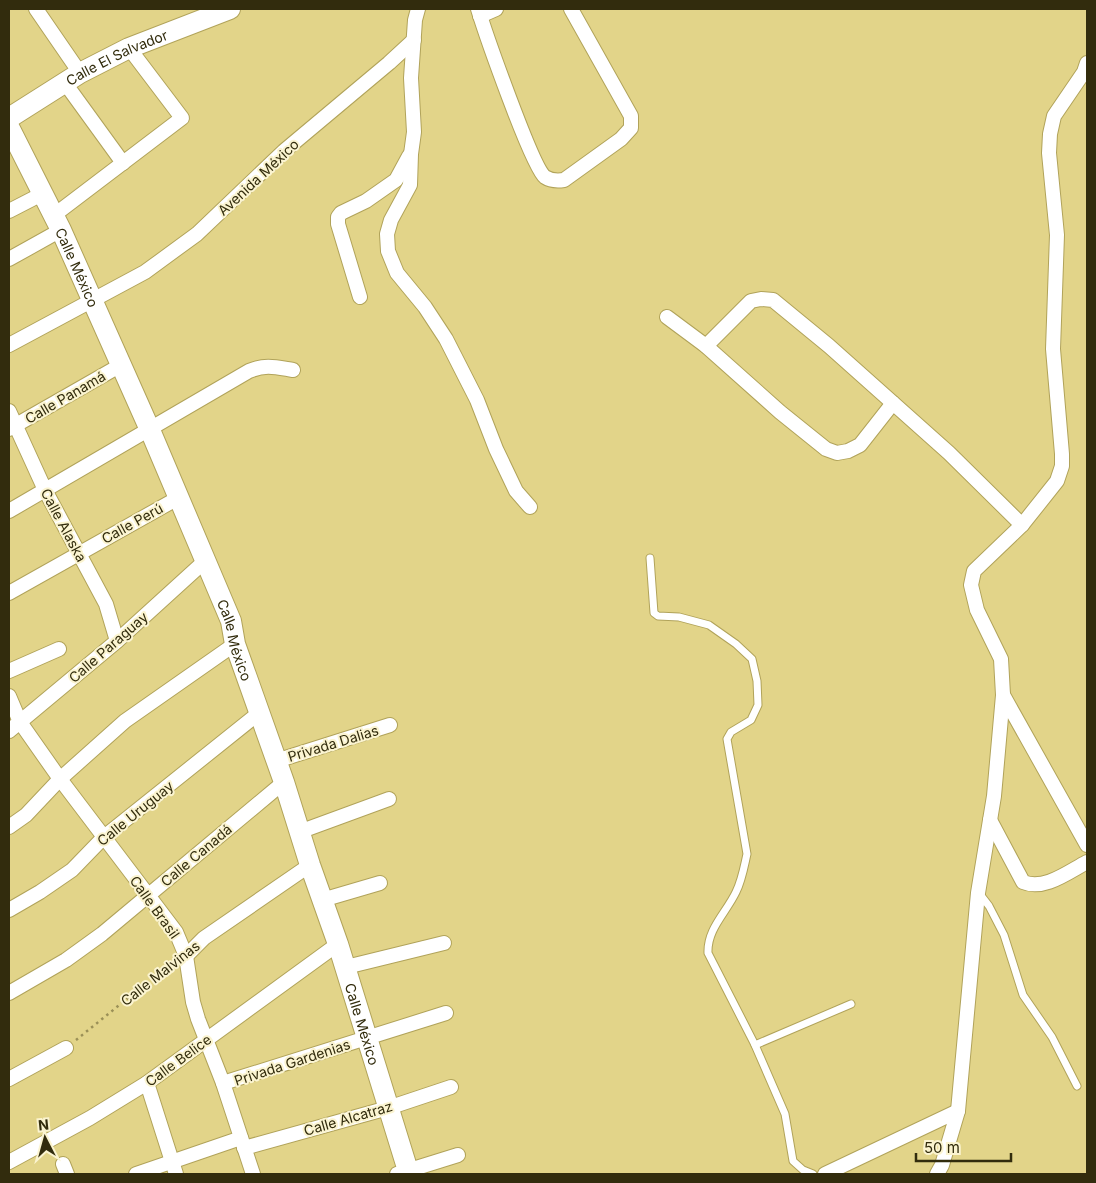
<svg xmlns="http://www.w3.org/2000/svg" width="1096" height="1183" viewBox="0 0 1096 1183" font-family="Inter,sans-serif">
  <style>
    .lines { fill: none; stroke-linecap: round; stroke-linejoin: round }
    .lane-casing { stroke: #b1a35a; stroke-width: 9 }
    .street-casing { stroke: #b1a35a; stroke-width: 16 }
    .secondary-casing { stroke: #b1a35a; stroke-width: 22 }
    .path { stroke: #9b9057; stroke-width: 2.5; stroke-dasharray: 2.5 4; stroke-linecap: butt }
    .lane { stroke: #fff; stroke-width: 7 }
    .street { stroke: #fff; stroke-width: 14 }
    .secondary { stroke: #fff; stroke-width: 20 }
    .labels { text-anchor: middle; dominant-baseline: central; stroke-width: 4; stroke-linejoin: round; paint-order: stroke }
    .street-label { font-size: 14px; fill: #322c0d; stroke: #fbf4d0 }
  </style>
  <rect width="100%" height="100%" fill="#e2d489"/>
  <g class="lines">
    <defs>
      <g id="lane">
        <path d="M 650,558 L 654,613 L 658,616 L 679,617 L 709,625 L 736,644 L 752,659 L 757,681 L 758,705 L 751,720 L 731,732 L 727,739 L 747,854 C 744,867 742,880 736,892 C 726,913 707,929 708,953 L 755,1045 L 785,1114 L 793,1161 L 803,1170 L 813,1174"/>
        <polyline points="979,893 989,906 1004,935 1023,995 1052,1037 1077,1086"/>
        <polyline points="755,1045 851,1004"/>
      </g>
      <g id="street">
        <polyline points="36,9 80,73"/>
        <polyline points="418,9 415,20 411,78 414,132 411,154 410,185 391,220 387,234 388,251 397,273 425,307 446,339 477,400 496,449 516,491 530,507"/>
        <path d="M 478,9 C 485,32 532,167 545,177 C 551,181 557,181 564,180 L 621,139 L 631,128 L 631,116 L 571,9"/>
        <polyline points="480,16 496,9"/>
        <polyline points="65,83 123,163"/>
        <polyline points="9,211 42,194"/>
        <polyline points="53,216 182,118 129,48"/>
        <polyline points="9,259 61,230"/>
        <polyline points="360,297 338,224 338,217 341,213 366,201 396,180 409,156"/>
        <polyline points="667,317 706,346 780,412 826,449 837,453 848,451 860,445 893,403"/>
        <polyline points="9,345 145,272 197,234 284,151 389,63 414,40"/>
        <polyline points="706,346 751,301 761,299 773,300 829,346 949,453 1022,525"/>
        <polyline points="9,411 45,490 106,604 117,641"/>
        <polyline points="9,429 121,365"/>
        <path d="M 9,511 L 249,371 C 266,364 275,367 293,370"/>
        <polyline points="9,593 178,498"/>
        <polyline points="9,671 59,649"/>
        <polyline points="1003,695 1087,845"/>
        <polyline points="9,696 20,722 60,779 176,932 186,956 193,1002 198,1019 223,1083 253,1174"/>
        <polyline points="9,731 117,641 205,561"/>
        <polyline points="276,761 390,725"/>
        <path d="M 990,820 L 1023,882 C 1044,891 1068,872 1087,862"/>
        <polyline points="9,827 26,815 60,779 125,721 235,644"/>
        <polyline points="299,832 389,799"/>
        <polyline points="322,900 380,883"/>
        <polyline points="9,910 40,892 72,870 104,837 259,713"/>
        <polyline points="186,956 204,938 310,865"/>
        <polyline points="346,967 444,943"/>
        <polyline points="9,993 66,960 102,934 284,782"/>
        <polyline points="9,1079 66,1048"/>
        <polyline points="147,1083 176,1174"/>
        <polyline points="223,1083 446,1013"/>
        <polyline points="244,1148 388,1108 451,1087"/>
        <polyline points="9,1162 90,1118 147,1083 338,944"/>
        <polyline points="63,1164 67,1174"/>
        <polyline points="136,1174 241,1138"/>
        <polyline points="397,1174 458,1155"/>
        <polyline points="825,1174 958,1111"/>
        <polyline points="937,1174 942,1165 958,1111 978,893 994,796 1003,695 1001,659 977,610 971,585 974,571 1022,525 1057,481 1062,466 1062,454 1053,349 1057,235 1049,153 1050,134 1054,116 1084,72 1087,63"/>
      </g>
      <g id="secondary">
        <path id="s1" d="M 9,118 L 80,73 L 129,48 L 230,9"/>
        <path id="s2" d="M 9,127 L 61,230 L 150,430 L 231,621 L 235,644 L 284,782 L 310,865 L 338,944 L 409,1174"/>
      </g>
    </defs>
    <!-- lane casing -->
    <use href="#lane" class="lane-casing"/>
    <!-- street casing -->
    <use href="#street" class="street-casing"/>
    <!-- secondary casing -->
    <use href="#secondary" class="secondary-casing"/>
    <!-- path -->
    <polyline class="path" points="76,1040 133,994 174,964"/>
    <!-- lane -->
    <use href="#lane" class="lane"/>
    <!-- street -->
    <use href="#street" class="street"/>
    <!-- secondary -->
    <use href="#secondary" class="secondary"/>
  </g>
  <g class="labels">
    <!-- street labels -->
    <g class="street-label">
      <text stroke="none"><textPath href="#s1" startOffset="124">Calle El Salvador</textPath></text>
      <text transform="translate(258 177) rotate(-43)">Avenida México</text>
      <text stroke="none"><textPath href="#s2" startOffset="156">Calle México</textPath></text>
      <text transform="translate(65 397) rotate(-30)">Calle Panamá</text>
      <text transform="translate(132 523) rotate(-29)">Calle Perú</text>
      <text transform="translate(64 525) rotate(62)">Calle Alaska</text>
      <text stroke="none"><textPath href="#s2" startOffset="561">Calle México</textPath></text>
      <text transform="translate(108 647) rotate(-41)">Calle Paraguay</text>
      <text transform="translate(333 743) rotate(-17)">Privada Dalias</text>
      <text transform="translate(135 813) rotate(-39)">Calle Uruguay</text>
      <text transform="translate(196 855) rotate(-40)">Calle Canadá</text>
      <text transform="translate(155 907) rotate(54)">Calle Brasil</text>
      <text transform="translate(160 973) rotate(-38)">Calle Malvinas</text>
      <text stroke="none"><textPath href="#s2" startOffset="966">Calle México</textPath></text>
      <text transform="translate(178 1060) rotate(-36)">Calle Belice</text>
      <text transform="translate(292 1062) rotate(-18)">Privada Gardenias</text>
      <text transform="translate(348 1118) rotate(-16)">Calle Alcatraz</text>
    </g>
  </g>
  <!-- border -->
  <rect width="1096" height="1183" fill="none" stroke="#322c0d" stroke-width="20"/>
  <!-- north arrow -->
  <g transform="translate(45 1138) rotate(354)" stroke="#fbf4d0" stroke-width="4" paint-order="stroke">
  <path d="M0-4L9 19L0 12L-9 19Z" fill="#322c0d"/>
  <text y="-8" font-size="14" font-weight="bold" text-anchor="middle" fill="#322c0d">N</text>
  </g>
  <!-- scale -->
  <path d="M916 1153v8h95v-8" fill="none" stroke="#322c0d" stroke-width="2.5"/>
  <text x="924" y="1153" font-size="15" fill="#322c0d" stroke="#fbf4d0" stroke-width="4" paint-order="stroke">50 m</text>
</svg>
